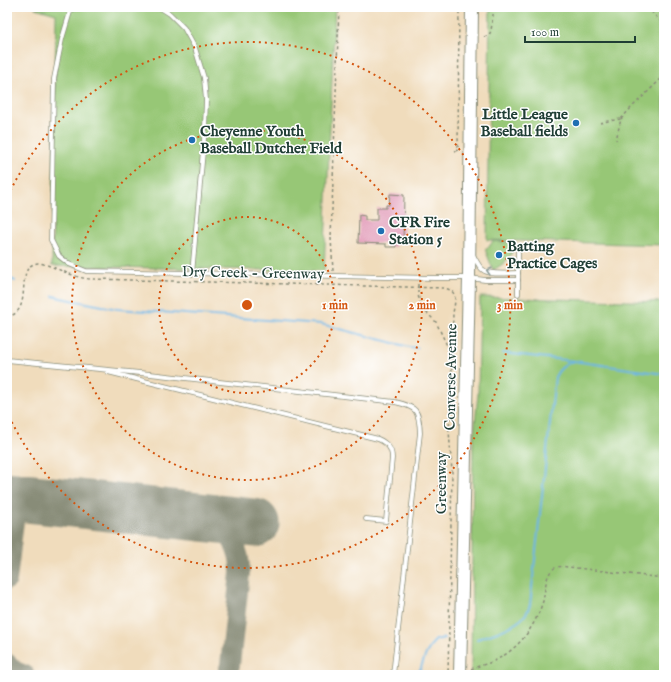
<svg xmlns="http://www.w3.org/2000/svg" width="671" height="682" viewBox="0 0 671 682" font-family="'IM FELL English',serif">
  <style>
    .green { fill: #97c776; stroke: #5b8255 }
    .lines { fill: none; stroke-linecap: round; stroke-linejoin: round }
    .stream { stroke: #6cb6e5; stroke-width: 2 }
    .taxiway { stroke: #888c78; stroke-width: 20 }
    .runway { stroke: #888c78; stroke-width: 49 }
    .building { fill: #de8dae }
    .lane-casing { stroke: #888c78; stroke-width: 5.5 }
    .secondary-casing { stroke: #888c78; stroke-width: 14 }
    .path { stroke: #888c78; stroke-width: 1.5; stroke-dasharray: 3 3; stroke-linecap: butt }
    .lane { stroke: #fff; stroke-width: 4 }
    .secondary { stroke: #fff; stroke-width: 12 }
    .oneway { stroke: #8f9e9a }
    .ring { fill: none; stroke: #d45610; stroke-width: 2; stroke-dasharray: 2 4 }
    .poi-dot { fill: #1f6fb2; stroke: #fff; stroke-width: 1.5 }
    .labels { text-anchor: middle; dominant-baseline: central; stroke-width: 3; stroke-linejoin: round; paint-order: stroke }
    .poi-label { font-size: 15px; font-weight: bold; fill: #1f3d34; stroke: #fff; text-anchor: start }
    .street-label { font-size: 15px; fill: #1f3d34; stroke: #fff }
    .centre { fill: #d45610; stroke: #fff; stroke-width: 2 }
    .ring-label { font-size: 12px; text-anchor: middle; font-weight: bold; fill: #d45610; stroke: #fff; stroke-width: 3; stroke-linejoin: round; paint-order: stroke }
  </style>
  <rect width="100%" height="100%" fill="#fff"/>
  <filter id="ink" filterUnits="userSpaceOnUse"><feTurbulence type="fractalNoise" baseFrequency=".025" numOctaves="2"/><feDisplacementMap in="SourceGraphic" scale="8" xChannelSelector="R" yChannelSelector="G"/><feConvolveMatrix kernelMatrix="1 2 1 2 8 2 1 2 1" color-interpolation-filters="sRGB"/></filter>
  <filter id="wash" filterUnits="userSpaceOnUse"><feTurbulence type="fractalNoise" baseFrequency=".012" numOctaves="4" result="noise"/><feDisplacementMap in="SourceGraphic" scale="16" xChannelSelector="R" yChannelSelector="G"/><feGaussianBlur stdDeviation="0.9" result="paint"/><feColorMatrix in="noise" values="0 0 0 0 0 0 0 0 0 0 0 0 0 0 0 0 0 1.4 0 .05"/><feComposite in="paint" operator="in"/></filter>
  <g filter="url(#wash)">
    <rect width="100%" height="100%" fill="#f0dcbc"/>
    <!-- green -->
    <g class="green">
      <polygon points="35,7 335,7 324,271 52,266 56,14 35,8"/>
      <polygon points="490,7 664,7 664,245 487,240"/>
      <path d="M 493,241 L 515,243 C 511,258 506,263 493,270 L 485,249 L 488,248 Z"/>
      <polygon points="480,297 664,302 664,675 471,675 473,444 478,394"/>
    </g>
    <g class="lines">
      <!-- stream -->
      <g class="stream">
        <polyline points="7,277 15,281"/>
        <polyline points="53,296 61,298 118,309 321,324 409,347 418,348"/>
        <polyline points="503,353 574,361 664,374"/>
        <path d="M 477,639 C 490,635 509,629 519,621 C 525,617 528,611 530,605 L 555,377 C 559,368 565,364 574,361"/>
        <polyline points="415,675 420,670 426,654 432,644 436,640 444,638"/>
      </g>
      <!-- taxiway -->
      <g class="taxiway">
        <path d="M 7,500 C 13,506 13,513 14,521 L 7,580"/>
        <path d="M 186,516 C 193,517 201,518 208,521 C 230,529 241,550 240,573 L 230,665 L 227,675"/>
        <polyline points="7,663 15,671 25,675"/>
      </g>
      <!-- runway -->
      <polyline class="runway" points="7,496 255,523"/>
    </g>
    <g id="blocks">
      <!-- building -->
      <polygon class="building" points="390,194 404,195 403,243 396,243 396,247 386,247 386,244 358,243 359,215 365,216 365,220 377,220 377,208 386,208 386,205 389,205"/>
    </g>
  </g>
  <g filter="url(#ink)">
    <use href="#blocks" fill-opacity="0" stroke="#888c78" stroke-width="1"/>
    <g class="lines">
      <defs>
        <g id="lane">
          <polyline points="74,7 70,12 62,39 54,79 51,240 59,256 69,264 86,271 435,278 469,278 485,280 518,280"/>
          <polyline points="159,7 170,14 184,28 195,48 204,78 206,100 205,128 192,274"/>
          <path d="M 473,255 C 476,260 478,265 482,269 C 489,276 509,273 518,273"/>
          <polyline points="518,294 518,252"/>
          <path d="M 7,360 L 150,374 L 395,402 C 417,407 419,410 420,433 L 393,675"/>
          <path d="M 108,372 L 378,439 C 387,443 392,448 392,458 L 386,521 L 366,519"/>
        </g>
        <polyline id="secondary" points="460,675 469,278 472,7"/>
      </defs>
      <!-- lane casing -->
      <use href="#lane" class="lane-casing"/>
      <!-- secondary casing -->
      <use href="#secondary" class="secondary-casing"/>
      <!-- path -->
      <g class="path">
        <polyline points="647,7 664,25"/>
        <polyline points="484,37 489,35 491,31 494,7"/>
        <polyline points="621,119 631,108 664,76"/>
        <polyline points="600,123 608,121 621,119 616,140"/>
        <polyline points="455,151 458,150 459,7"/>
        <polyline points="333,271 331,238 339,7"/>
        <polyline points="418,284 418,295 420,302 424,310 436,322 451,354"/>
        <path d="M 7,317 C 36,311 12,266 38,263 C 46,263 65,273 73,275 C 80,278 87,279 94,279 L 443,288 C 459,290 455,301 453,313 L 451,401 L 449,430 L 452,472 L 448,675"/>
        <path d="M 471,669 C 478,666 487,664 494,661 C 519,649 535,627 543,601 C 545,592 545,579 551,571 C 555,566 561,566 568,567 L 664,578"/>
      </g>
      <!-- lane -->
      <use href="#lane" class="lane"/>
      <!-- secondary -->
      <use href="#secondary" class="secondary"/>
    </g>
    <!-- one-way arrows -->
    <defs><path id="oneway-chevron" d="M-2-3.5L2.5 0L-2 3.5" fill="none" stroke-width="1.6" stroke-linecap="round" stroke-linejoin="round"/></defs>
    <use class="oneway" href="#oneway-chevron" transform="translate(489 271) rotate(-163)"/>
  </g>
  <!-- distance rings -->
  <g class="ring">
    <circle cx="247" cy="305" r="88"/>
    <circle cx="247" cy="305" r="175"/>
    <path d="M8 196A263 263 0 1 1 8 414"/>
  </g>
  <!-- markers -->
  <g class="poi-dot">
    <circle cx="576" cy="123" r="4"/>
    <circle cx="192" cy="140" r="4"/>
    <circle cx="381" cy="231" r="4"/>
    <circle cx="499" cy="255" r="4"/>
  </g>
  <g class="labels">
    <!-- poi labels -->
    <g class="poi-label">
      <text x="568" y="114" text-anchor="end">Little League<tspan x="568" dy="17">Baseball fields</tspan></text>
      <text x="200" y="131">Cheyenne Youth<tspan x="200" dy="17">Baseball Dutcher Field</tspan></text>
      <text x="389" y="222">CFR Fire<tspan x="389" dy="17">Station 5</tspan></text>
      <text x="507" y="246">Batting<tspan x="507" dy="17">Practice Cages</tspan></text>
    </g>
    <!-- street labels -->
    <g class="street-label">
      <text transform="translate(253 273) rotate(1)">Dry Creek - Greenway</text>
      <text transform="translate(451 377) rotate(-89)">Converse Avenue</text>
      <text transform="translate(441 483) rotate(-90)">Greenway</text>
    </g>
  </g>
  <circle cx="247" cy="305" r="6" class="centre"/>
  <g class="ring-label">
    <text x="335" y="309">1 min</text>
    <text x="422" y="309">2 min</text>
    <text x="510" y="309">3 min</text>
  </g>
  <!-- margin -->
  <rect width="671" height="682" fill="none" stroke="#fff" stroke-width="24"/>
  <!-- scale -->
  <path d="M525 36v6h110v-6" fill="none" stroke="#1f3d34" stroke-width="2"/>
  <text x="531" y="36" font-size="12" fill="#1f3d34" stroke="#ffffff" stroke-width="3" paint-order="stroke">100 m</text>
</svg>
